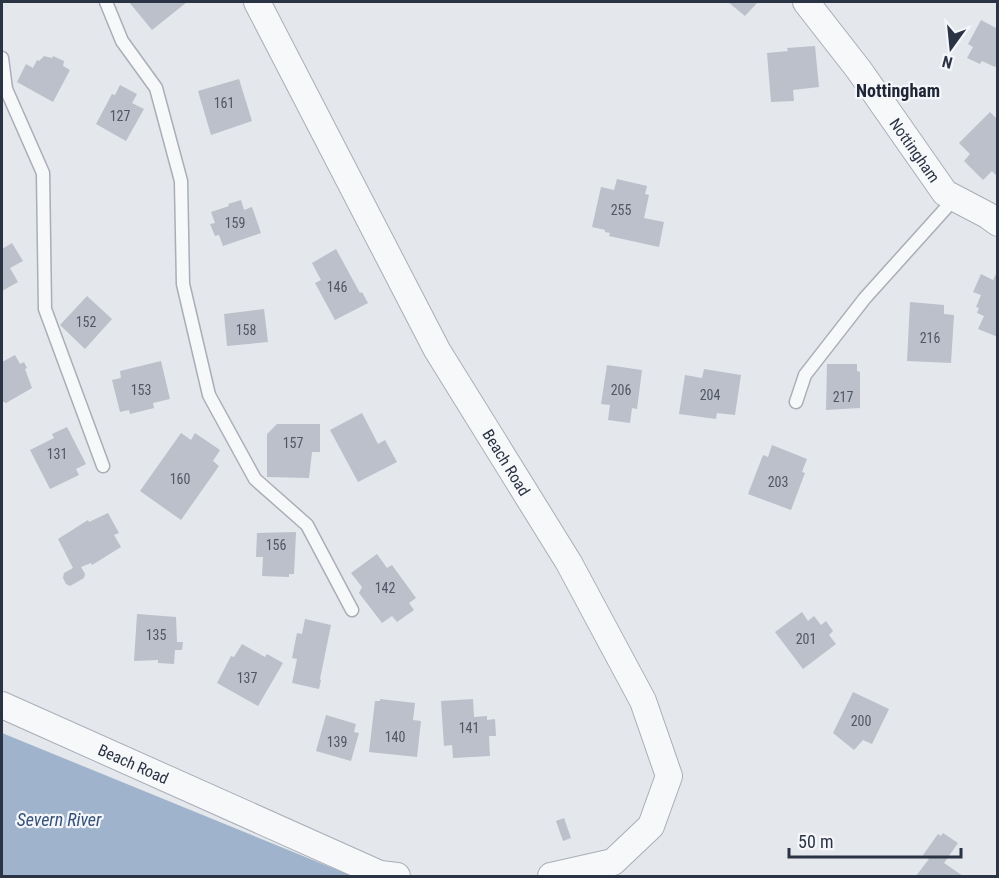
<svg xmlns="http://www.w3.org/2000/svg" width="999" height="878" viewBox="0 0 999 878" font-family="'Roboto Condensed',sans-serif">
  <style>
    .water { fill: #9fb4cc }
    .building { fill: #bbc0ca }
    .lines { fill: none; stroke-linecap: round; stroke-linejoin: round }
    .service-casing { stroke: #a9aeb7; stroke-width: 15 }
    .minor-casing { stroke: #a9aeb7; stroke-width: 28 }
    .service { stroke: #f7f8fa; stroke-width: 12 }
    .minor { stroke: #f7f8fa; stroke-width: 26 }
    .labels { text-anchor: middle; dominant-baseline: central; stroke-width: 4.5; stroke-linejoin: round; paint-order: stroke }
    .number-label { font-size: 14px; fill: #4f5766 }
    .street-label { font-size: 16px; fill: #2b3445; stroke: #f4f6f9 }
    .neighbourhood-label { font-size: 18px; font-weight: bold; fill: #1d2536; stroke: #f4f6f9 }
    .water-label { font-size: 18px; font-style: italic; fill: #34527a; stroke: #f4f6f9 }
  </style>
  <rect width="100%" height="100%" fill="#e4e7ec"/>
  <!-- water -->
  <polygon class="water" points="2,733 352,876 2,876"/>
  <!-- building -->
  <g class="building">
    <polygon points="129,2 187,2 152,30"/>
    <polygon points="728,2 758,2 745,16"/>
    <polygon points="981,20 998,29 998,62 995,67 982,61 980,64 967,58 973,47 968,44"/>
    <polygon points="815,46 819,87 793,90 794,101 771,102 767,53 788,51 787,48"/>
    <polygon points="44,56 52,58 53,56 64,61 63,66 70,70 53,102 17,82 26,64 33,68 37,60 39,61"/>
    <polygon points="239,79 252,121 211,135 198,91"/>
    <polygon points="120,85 137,94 132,103 144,109 126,141 96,124 112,94 115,95"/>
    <polygon points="990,112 998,120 998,177 992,171 983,180 964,161 970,154 959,143"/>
    <polygon points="617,179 647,186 645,194 649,195 644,218 664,222 659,247 609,236 610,233 605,232 605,230 592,227 601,187 614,190"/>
    <polygon points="241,200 244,210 252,207 261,233 223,246 219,235 215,236 210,224 215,223 211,212 229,206 228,204"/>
    <polygon points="12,243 23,261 10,268 18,282 2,291 2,249"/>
    <polygon points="336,249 360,293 362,292 368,303 335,320 315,283 321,280 312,263"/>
    <polygon points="981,274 993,280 996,274 998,274 998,337 978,329 984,316 977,313 979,308 976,307 981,295 973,292"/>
    <polygon points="87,296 112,319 85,349 60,325"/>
    <polygon points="910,302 944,305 944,314 954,315 951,363 907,361"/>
    <polygon points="264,309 268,342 227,346 224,314"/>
    <polygon points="15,355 20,364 24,362 27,368 25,369 32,388 6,403 2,401 2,362"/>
    <polygon points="161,361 170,399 153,403 154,408 130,414 129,410 120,412 112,380 121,378 120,371"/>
    <polygon points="827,364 857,364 857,371 860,372 860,408 826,410"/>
    <polygon points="607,365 642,370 637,409 632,408 630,423 608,420 610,405 601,404"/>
    <polygon points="704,369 741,375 735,415 717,413 716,419 679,414 685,375 702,378"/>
    <polygon points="362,413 378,444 385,440 397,462 358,482 330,430"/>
    <polygon points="277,424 320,424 320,452 312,452 309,478 267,477 267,434"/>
    <polygon points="67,427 86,464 76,469 79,475 50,489 30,450 54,438 52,434"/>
    <polygon points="181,433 191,440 195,433 220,450 213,461 219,466 181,520 140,491"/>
    <polygon points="772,445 807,459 802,472 805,473 791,510 748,494 763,455 768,457"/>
    <polygon points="108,513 119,533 114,535 121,547 92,565 91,563 81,567 85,574 84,578 70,586 66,584 63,578 64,573 73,568 58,539 88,520 89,522"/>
    <polygon points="296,532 294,574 289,574 289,577 262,576 263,557 256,557 257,533"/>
    <polygon points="377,554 387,568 392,565 416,598 409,603 414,610 397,622 392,616 382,623 359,593 362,587 351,573"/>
    <polygon points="802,612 808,621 814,616 821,625 826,621 833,631 829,635 836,644 803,669 775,632"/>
    <polygon points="137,614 176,617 177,642 183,642 182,650 175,650 174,664 158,663 158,660 134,661"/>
    <polygon points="305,619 331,625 320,679 321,680 319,689 292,683 297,659 292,658 297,633 302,634"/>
    <polygon points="242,644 265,657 267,654 283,663 258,706 217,683 231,656 234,657"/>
    <polygon points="853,692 889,709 872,744 863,740 854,750 833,733"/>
    <polygon points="380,699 415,703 413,720 421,721 417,757 369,752 375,701 380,701"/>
    <polygon points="473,699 474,717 487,716 487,720 495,719 496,736 489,736 490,756 453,758 452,745 444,746 441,701"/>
    <polygon points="326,715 356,724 354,732 359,733 351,761 316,751"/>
    <polygon points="564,818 571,838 563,841 556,821"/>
    <polygon points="943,833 958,843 944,863 963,876 916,876 929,859 923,855 938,834 941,836"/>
  </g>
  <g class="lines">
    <defs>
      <g id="service">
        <polyline points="106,2 122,41 156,88 181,181 183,284 209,395 255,479 307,525 352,610"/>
        <polyline points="2,58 6,89 43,173 45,309 103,466"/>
        <polyline points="796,402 805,375 865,298 955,198"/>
      </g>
      <g id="minor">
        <path id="s1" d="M 257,2 L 437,350 L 569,563 L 643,701 L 669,776 L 651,826 L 613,862 L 551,876"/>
        <path id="s2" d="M 806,2 L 859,70 L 945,193 L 987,215 L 998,223"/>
        <path id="s3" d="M 2,705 L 380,874 L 397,876"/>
      </g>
    </defs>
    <!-- service casing -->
    <use href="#service" class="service-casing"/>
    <!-- minor casing -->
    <use href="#minor" class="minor-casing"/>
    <!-- service -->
    <use href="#service" class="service"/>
    <!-- minor -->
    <use href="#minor" class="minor"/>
  </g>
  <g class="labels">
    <!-- number labels -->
    <g class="number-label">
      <text x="224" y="103">161</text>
      <text x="120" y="116">127</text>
      <text x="621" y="210">255</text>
      <text x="235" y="223">159</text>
      <text x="337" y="287">146</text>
      <text x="86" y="322">152</text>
      <text x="246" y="330">158</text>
      <text x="930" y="338">216</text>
      <text x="141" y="390">153</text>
      <text x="621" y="390">206</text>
      <text x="710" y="395">204</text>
      <text x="843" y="397">217</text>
      <text x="293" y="443">157</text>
      <text x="57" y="454">131</text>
      <text x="180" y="479">160</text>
      <text x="778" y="482">203</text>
      <text x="276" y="545">156</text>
      <text x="385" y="588">142</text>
      <text x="156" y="635">135</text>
      <text x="806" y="639">201</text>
      <text x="247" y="678">137</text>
      <text x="861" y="721">200</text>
      <text x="469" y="728">141</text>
      <text x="395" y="737">140</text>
      <text x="337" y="742">139</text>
    </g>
    <!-- street labels -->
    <g class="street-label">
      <text stroke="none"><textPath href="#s2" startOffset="184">Nottingham</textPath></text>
      <text stroke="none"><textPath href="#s1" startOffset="524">Beach Road</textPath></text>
      <text stroke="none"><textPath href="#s3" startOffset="144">Beach Road</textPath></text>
    </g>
    <!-- neighbourhood labels -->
    <g class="neighbourhood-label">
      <text x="898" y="90">Nottingham</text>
    </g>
    <!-- water labels -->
    <g class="water-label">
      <text x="59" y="819">Severn River</text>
    </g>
  </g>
  <!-- border -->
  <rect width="999" height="878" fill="none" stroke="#2b3445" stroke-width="6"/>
  <!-- north arrow -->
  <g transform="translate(951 48) rotate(195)" stroke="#f4f6f9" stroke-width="4.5" paint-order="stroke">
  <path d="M0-4.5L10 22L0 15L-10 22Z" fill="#2b3445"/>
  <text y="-9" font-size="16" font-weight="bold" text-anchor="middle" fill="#2b3445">N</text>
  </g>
  <!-- scale -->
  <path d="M789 848v9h172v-9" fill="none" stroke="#2b3445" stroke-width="3"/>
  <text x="798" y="848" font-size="18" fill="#2b3445" stroke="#f4f6f9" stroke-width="4.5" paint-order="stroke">50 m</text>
</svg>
